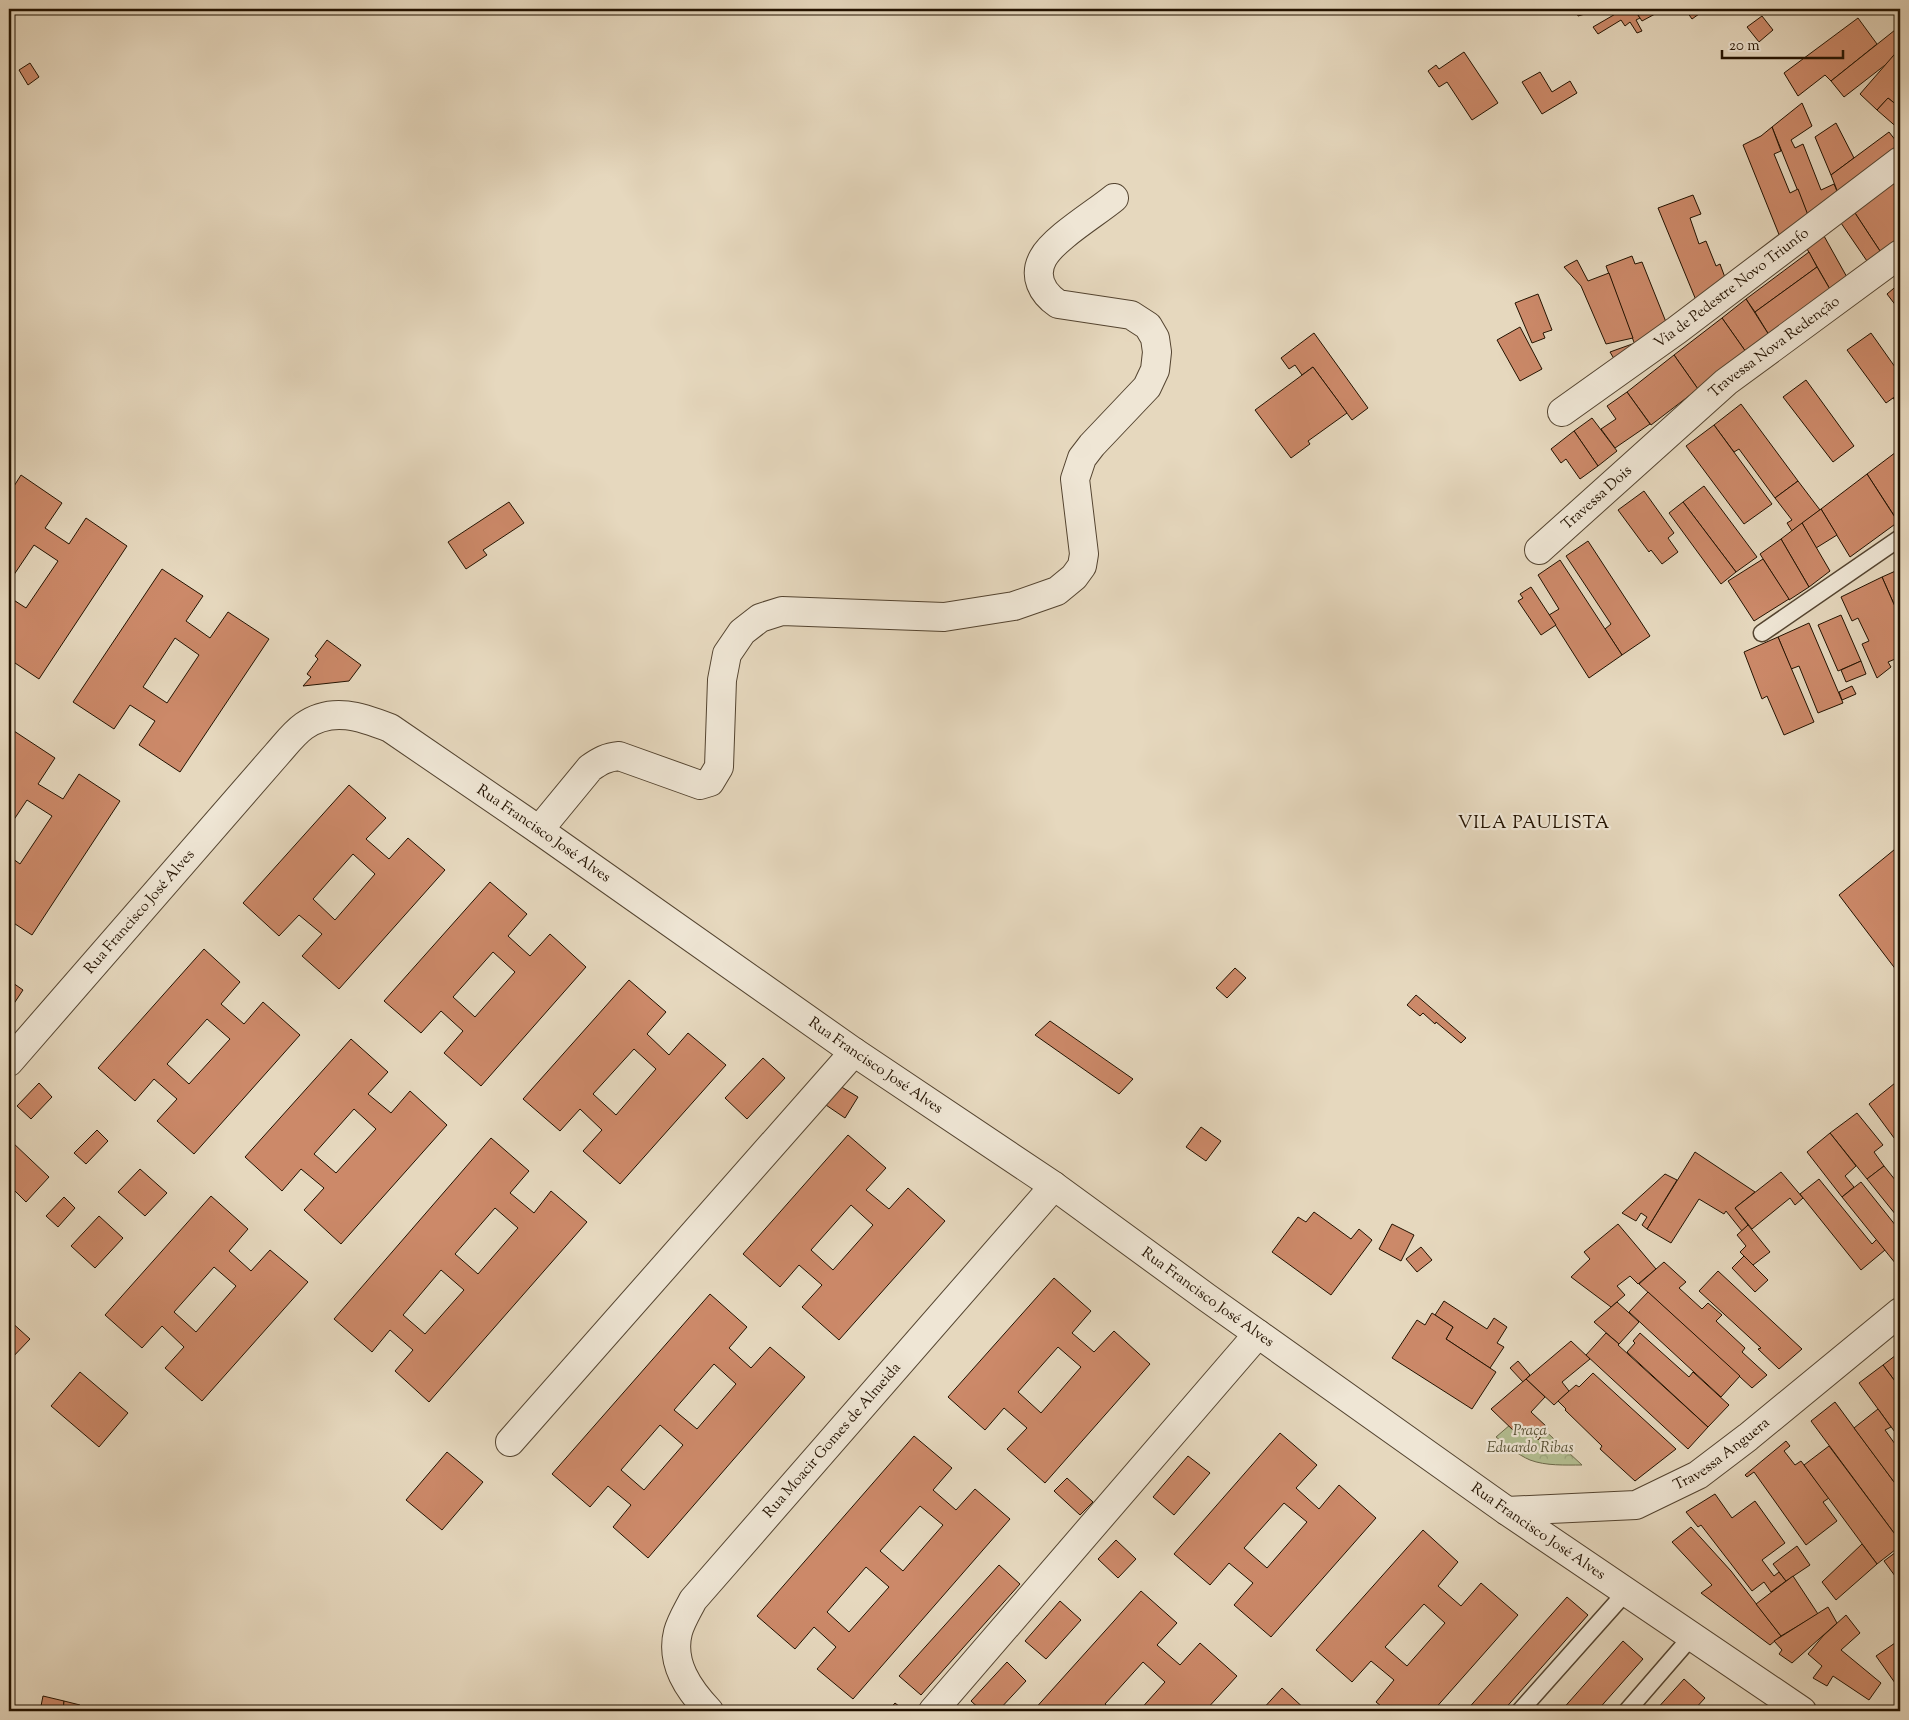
<svg xmlns="http://www.w3.org/2000/svg" width="1909" height="1720" viewBox="0 0 1909 1720" font-family="'Sorts Mill Goudy',serif">
  <style>
    .forest { fill: url(#forest-crowns); stroke: #6c6849 }
    .building { fill: #cc8969; stroke: #231200; fill-rule: evenodd }
    .lines { fill: none; stroke-linecap: round; stroke-linejoin: round }
    .lane-casing { stroke: #544430; stroke-width: 19 }
    .street-casing { stroke: #544430; stroke-width: 30 }
    .lane { stroke: #efe6d5; stroke-width: 16 }
    .street { stroke: #efe6d5; stroke-width: 28 }
    .labels { text-anchor: middle; dominant-baseline: central; stroke-width: 4.5; stroke-linejoin: round; paint-order: stroke }
    .street-label { font-size: 15px; fill: #231200; stroke: #efe6d5 }
    .park-label { font-size: 15px; font-style: italic; fill: #564f33; stroke: #efe6d5 }
    .quarter-label { font-size: 18px; letter-spacing: 1px; fill: #231200; stroke: #efe6d5 }
  </style>
  <defs>
    <pattern id="forest-crowns" width="20" height="18" patternUnits="userSpaceOnUse" patternTransform="scale(1.25)"><rect width="20" height="18" fill="#b4bf92"/><path d="M2 6a3 3 0 1 1 6 0M12 15a3 3 0 1 1 6 0" fill="none" stroke="#9aa37c"/></pattern>
  </defs>
  <rect width="100%" height="100%" fill="#e6d8be"/>
  <filter id="stains"><feTurbulence type="fractalNoise" baseFrequency=".004" numOctaves="4"/><feColorMatrix values="0 0 0 0 .2 0 0 0 0 .09 0 0 0 0 .02 0 0 0 .5 -.17"/></filter>
  <radialGradient id="worn" r=".72"><stop offset=".6" stop-color="#630" stop-opacity="0"/><stop offset="1" stop-color="#630" stop-opacity=".3"/></radialGradient>
  <!-- forest -->
  <path class="forest" d="M 1525,1412 L 1582,1465 C 1565,1465 1546,1466 1530,1460 C 1518,1455 1507,1445 1496,1437 Z"/>
  <!-- building -->
  <g class="building">
    <polygon points="1576,9 1591,9 1592,12 1578,16"/>
    <polygon points="1624,9 1634,9 1640,18 1636,20 1642,31 1637,33 1630,22 1625,26 1621,20 1598,34 1593,27"/>
    <polygon points="1634,9 1652,9 1655,14 1642,21"/>
    <polygon points="1685,9 1706,9 1692,19"/>
    <polygon points="1762,16 1773,30 1759,42 1747,27"/>
    <polygon points="1858,18 1877,44 1831,81 1825,75 1798,96 1784,73"/>
    <polygon points="1895,30 1900,34 1900,48 1889,62 1844,97 1831,81"/>
    <polygon points="1900,48 1900,103 1898,106 1888,98 1877,110 1860,94"/>
    <polygon points="1464,52 1498,103 1472,120 1447,82 1439,87 1428,71 1436,65 1439,69"/>
    <polygon points="30,63 39,77 28,85 19,70"/>
    <polygon points="1540,72 1552,92 1570,81 1577,93 1542,114 1522,82"/>
    <polygon points="1888,98 1898,106 1900,103 1900,130 1877,110"/>
    <polygon points="1802,103 1812,126 1791,140 1795,148 1803,144 1821,190 1834,184 1842,203 1810,221 1772,127"/>
    <polygon points="1836,123 1854,158 1831,175 1815,137"/>
    <polygon points="1772,127 1781,151 1774,154 1790,193 1798,189 1811,223 1780,237 1743,145 1761,136"/>
    <polygon points="1889,132 1900,146 1900,156 1842,203 1831,175"/>
    <polygon points="1900,178 1900,193 1893,183"/>
    <polygon points="1893,183 1900,193 1900,241 1882,254 1855,213"/>
    <polygon points="1693,195 1701,214 1690,218 1699,244 1706,241 1716,266 1720,264 1730,291 1698,305 1658,208"/>
    <polygon points="1855,213 1882,254 1869,264 1841,223"/>
    <polygon points="1824,236 1848,279 1831,291 1807,249"/>
    <polygon points="1809,252 1817,267 1755,312 1746,299"/>
    <polygon points="1632,256 1635,264 1642,262 1670,332 1635,345 1606,266"/>
    <polygon points="1577,260 1588,281 1609,273 1633,338 1606,344 1581,286 1564,267"/>
    <polygon points="1817,267 1831,291 1769,335 1755,312"/>
    <polygon points="1900,283 1900,311 1887,294"/>
    <polygon points="1538,294 1552,330 1543,333 1545,338 1532,343 1515,303"/>
    <polygon points="1746,299 1769,335 1746,352 1722,318"/>
    <polygon points="1722,318 1746,352 1698,389 1674,355"/>
    <polygon points="1520,327 1542,369 1520,381 1497,340"/>
    <polygon points="1314,333 1368,408 1352,420 1313,367 1302,375 1295,365 1289,369 1281,358"/>
    <polygon points="1871,333 1900,374 1900,393 1886,403 1847,350"/>
    <polygon points="1635,343 1639,355 1620,369 1610,352"/>
    <polygon points="1674,355 1698,389 1651,425 1627,392"/>
    <polygon points="1313,367 1347,413 1308,441 1310,444 1291,458 1255,410"/>
    <polygon points="1806,380 1854,446 1833,462 1783,397"/>
    <polygon points="1627,392 1650,424 1615,448 1601,429 1616,419 1607,406"/>
    <polygon points="1900,393 1900,404 1899,405 1893,398"/>
    <polygon points="1741,404 1798,481 1775,498 1739,449 1734,452 1714,425"/>
    <polygon points="1592,418 1617,451 1598,466 1574,431"/>
    <polygon points="1714,425 1772,504 1744,524 1686,446"/>
    <polygon points="1574,431 1598,466 1580,479 1566,459 1561,463 1551,449"/>
    <polygon points="1900,449 1900,523 1899,523 1867,474"/>
    <polygon points="1867,474 1898,522 1850,557 1821,509"/>
    <polygon points="21,475 62,503 45,528 69,544 86,518 127,546 39,679 9,659 9,636 14,628 9,625 9,597 26,608 58,561 34,545 9,582 9,494"/>
    <polygon points="1798,481 1820,510 1792,531 1787,523 1792,520 1775,498"/>
    <polygon points="1704,486 1757,557 1736,572 1683,502"/>
    <polygon points="1644,491 1674,533 1668,538 1678,552 1662,564 1651,550 1649,552 1618,510"/>
    <polygon points="509,502 524,523 483,550 487,555 466,569 448,542"/>
    <polygon points="1683,502 1736,572 1721,584 1669,513"/>
    <polygon points="1821,509 1837,535 1816,548 1802,523"/>
    <polygon points="1802,523 1830,571 1809,587 1781,539"/>
    <polygon points="1781,539 1809,587 1789,600 1760,554"/>
    <polygon points="1588,541 1650,636 1622,655 1605,629 1611,624 1566,556"/>
    <polygon points="1763,559 1789,599 1754,621 1728,581"/>
    <polygon points="1560,560 1622,655 1589,678 1549,615 1559,609 1538,575"/>
    <path d="M 162,569 L 203,596 L 186,621 L 210,638 L 228,612 L 269,639 L 180,772 L 139,745 L 155,721 L 130,705 L 114,729 L 73,702 ZM 175,638 L 199,655 L 167,703 L 143,687 Z"/>
    <polygon points="1900,569 1900,618 1882,577"/>
    <polygon points="1882,577 1900,618 1900,657 1888,662 1891,667 1877,678 1862,644 1869,641 1858,618 1852,621 1841,597"/>
    <polygon points="1531,587 1556,625 1541,635 1518,601 1523,598 1520,594"/>
    <polygon points="1841,615 1861,661 1838,671 1818,625"/>
    <polygon points="1809,623 1843,703 1818,713 1799,666 1791,669 1778,637"/>
    <polygon points="1778,637 1814,722 1784,735 1767,696 1762,699 1744,652"/>
    <polygon points="327,640 361,665 349,681 303,686 311,677 307,674 318,659 315,656"/>
    <polygon points="1861,661 1866,674 1846,682 1841,670"/>
    <polygon points="1852,686 1856,694 1842,700 1839,692"/>
    <polygon points="14,731 55,758 38,784 63,799 79,774 120,801 32,935 9,920 9,856 20,864 52,816 27,800 9,827 9,739"/>
    <path d="M 349,785 L 386,818 L 366,839 L 389,859 L 408,838 L 445,870 L 339,989 L 302,956 L 322,934 L 299,915 L 279,936 L 243,903 ZM 353,854 L 375,874 L 335,920 L 313,899 Z"/>
    <polygon points="1900,845 1900,975 1839,895"/>
    <path d="M 490,882 L 527,914 L 508,936 L 530,956 L 550,934 L 586,967 L 481,1086 L 444,1053 L 463,1031 L 441,1011 L 421,1033 L 384,1001 ZM 493,952 L 515,972 L 475,1017 L 453,997 Z"/>
    <path d="M 204,949 L 240,982 L 221,1004 L 244,1024 L 263,1002 L 300,1035 L 194,1154 L 157,1121 L 177,1099 L 154,1079 L 135,1101 L 98,1068 ZM 207,1019 L 230,1039 L 189,1084 L 167,1064 Z"/>
    <polygon points="1235,968 1246,978 1227,998 1216,988"/>
    <path d="M 629,980 L 666,1012 L 647,1034 L 669,1055 L 688,1033 L 726,1065 L 620,1184 L 583,1151 L 602,1130 L 580,1109 L 560,1131 L 523,1099 ZM 634,1049 L 656,1069 L 616,1115 L 593,1094 Z"/>
    <polygon points="13,983 23,990 9,1011 9,987"/>
    <polygon points="1416,995 1466,1038 1461,1043 1436,1022 1435,1024 1423,1013 1420,1016 1407,1005"/>
    <polygon points="1050,1021 1133,1079 1119,1094 1035,1035"/>
    <path d="M 351,1039 L 388,1072 L 368,1094 L 391,1113 L 410,1091 L 447,1125 L 341,1244 L 304,1210 L 324,1188 L 301,1169 L 282,1191 L 245,1157 ZM 354,1109 L 376,1129 L 336,1173 L 314,1154 Z"/>
    <polygon points="763,1058 785,1078 747,1119 725,1098"/>
    <polygon points="1900,1079 1900,1146 1869,1104"/>
    <polygon points="39,1083 52,1097 31,1119 17,1106"/>
    <polygon points="835,1083 858,1097 845,1118 823,1103"/>
    <polygon points="1857,1113 1883,1145 1874,1152 1884,1166 1867,1179 1830,1133"/>
    <polygon points="1201,1127 1221,1141 1206,1161 1186,1147"/>
    <polygon points="97,1130 108,1141 86,1164 74,1153"/>
    <polygon points="1830,1133 1856,1166 1845,1176 1854,1187 1842,1197 1807,1152"/>
    <path d="M 848,1135 L 886,1168 L 866,1190 L 889,1209 L 908,1188 L 945,1221 L 839,1340 L 802,1307 L 822,1285 L 799,1265 L 780,1287 L 743,1254 ZM 851,1205 L 873,1225 L 833,1270 L 811,1250 Z"/>
    <path d="M 491,1138 L 529,1171 L 510,1193 L 534,1213 L 551,1191 L 587,1222 L 429,1402 L 395,1371 L 413,1350 L 390,1330 L 372,1352 L 334,1319 ZM 495,1208 L 518,1228 L 478,1274 L 455,1254 ZM 441,1270 L 464,1290 L 425,1334 L 403,1315 Z"/>
    <polygon points="12,1142 49,1177 26,1202 9,1185 9,1146"/>
    <polygon points="1695,1152 1755,1192 1735,1208 1748,1225 1742,1231 1726,1211 1724,1214 1699,1199 1671,1243 1647,1229"/>
    <polygon points="1884,1166 1900,1186 1900,1220 1867,1179"/>
    <polygon points="140,1169 167,1193 145,1216 118,1192"/>
    <polygon points="1781,1172 1803,1198 1795,1205 1790,1198 1752,1229 1735,1208"/>
    <polygon points="1665,1174 1677,1180 1647,1229 1642,1225 1647,1217 1641,1213 1636,1221 1622,1213"/>
    <polygon points="1819,1179 1872,1244 1877,1239 1885,1250 1861,1270 1800,1194"/>
    <polygon points="1861,1182 1900,1231 1900,1269 1842,1197"/>
    <path d="M 211,1196 L 248,1229 L 229,1251 L 251,1271 L 270,1250 L 308,1282 L 202,1401 L 165,1368 L 184,1347 L 162,1326 L 142,1348 L 105,1315 ZM 214,1267 L 236,1286 L 196,1332 L 174,1312 Z"/>
    <polygon points="64,1197 75,1208 58,1227 46,1216"/>
    <polygon points="1314,1212 1351,1239 1359,1229 1372,1240 1331,1295 1272,1252 1298,1217 1306,1222"/>
    <polygon points="99,1216 123,1238 95,1268 71,1246"/>
    <polygon points="1392,1224 1414,1235 1401,1261 1379,1249"/>
    <polygon points="1618,1224 1656,1269 1638,1284 1630,1276 1617,1286 1625,1295 1611,1307 1571,1277 1590,1259 1584,1252"/>
    <polygon points="1748,1225 1770,1252 1753,1265 1740,1252 1746,1246 1737,1235"/>
    <polygon points="1421,1247 1432,1260 1417,1272 1406,1259"/>
    <polygon points="1744,1256 1768,1280 1755,1292 1732,1268"/>
    <polygon points="1664,1262 1686,1282 1679,1288 1702,1309 1708,1303 1722,1315 1716,1321 1745,1348 1742,1352 1767,1375 1752,1388 1639,1284"/>
    <polygon points="1718,1271 1802,1349 1779,1369 1758,1349 1761,1348 1699,1291"/>
    <path d="M 1054,1278 L 1091,1311 L 1072,1333 L 1094,1352 L 1114,1331 L 1150,1364 L 1045,1483 L 1007,1449 L 1027,1428 L 1004,1408 L 985,1430 L 948,1397 ZM 1058,1347 L 1081,1367 L 1041,1413 L 1018,1392 Z"/>
    <polygon points="1648,1292 1740,1376 1721,1397 1629,1312"/>
    <path d="M 710,1294 L 747,1327 L 729,1348 L 751,1368 L 770,1347 L 805,1377 L 648,1558 L 613,1527 L 631,1505 L 608,1486 L 590,1507 L 552,1474 ZM 714,1364 L 736,1384 L 697,1429 L 674,1410 ZM 660,1425 L 683,1445 L 644,1490 L 621,1470 Z"/>
    <polygon points="1444,1301 1487,1329 1494,1318 1507,1327 1497,1343 1504,1347 1490,1368 1446,1339 1453,1327 1435,1315"/>
    <polygon points="1617,1302 1639,1322 1619,1344 1594,1322"/>
    <polygon points="1432,1313 1453,1327 1446,1339 1496,1372 1472,1409 1392,1358 1417,1320 1425,1325"/>
    <polygon points="9,1320 30,1339 9,1361"/>
    <polygon points="1606,1333 1619,1344 1618,1345 1708,1427 1688,1449 1586,1355"/>
    <polygon points="1640,1333 1689,1377 1693,1372 1729,1405 1708,1427 1627,1352 1635,1343 1633,1341"/>
    <polygon points="1571,1341 1590,1359 1562,1382 1569,1391 1554,1405 1526,1379"/>
    <polygon points="1900,1352 1900,1388 1883,1365"/>
    <polygon points="1518,1361 1530,1375 1523,1382 1510,1368"/>
    <polygon points="1883,1365 1900,1388 1900,1439 1859,1383"/>
    <polygon points="80,1372 128,1413 99,1447 51,1406"/>
    <polygon points="1593,1373 1676,1449 1635,1481 1600,1449 1602,1446 1565,1410 1566,1409 1558,1401 1576,1385 1579,1387"/>
    <polygon points="1526,1379 1545,1397 1531,1412 1548,1428 1538,1440 1522,1425 1515,1432 1491,1409"/>
    <polygon points="1835,1402 1900,1490 1900,1541 1811,1421"/>
    <polygon points="1878,1409 1891,1427 1885,1430 1900,1451 1900,1490 1854,1428"/>
    <path d="M 1280,1433 L 1317,1465 L 1296,1488 L 1319,1509 L 1339,1485 L 1376,1518 L 1271,1637 L 1234,1605 L 1253,1583 L 1229,1563 L 1210,1585 L 1174,1554 ZM 1284,1503 L 1307,1522 L 1267,1568 L 1244,1548 Z"/>
    <path d="M 914,1436 L 952,1468 L 933,1490 L 956,1510 L 975,1489 L 1010,1519 L 853,1699 L 817,1669 L 836,1647 L 814,1627 L 795,1649 L 757,1616 ZM 920,1506 L 943,1525 L 903,1571 L 880,1551 ZM 866,1567 L 889,1587 L 849,1632 L 827,1612 Z"/>
    <polygon points="1786,1441 1790,1446 1784,1451 1795,1465 1801,1461 1829,1498 1823,1502 1837,1521 1806,1545 1754,1472 1747,1477 1745,1475"/>
    <polygon points="1829,1446 1900,1541 1900,1546 1877,1564 1804,1465"/>
    <polygon points="447,1452 483,1482 442,1530 406,1500"/>
    <polygon points="1188,1456 1210,1473 1174,1515 1153,1497"/>
    <polygon points="1067,1478 1093,1502 1080,1515 1054,1491"/>
    <polygon points="1715,1494 1732,1518 1755,1501 1785,1543 1762,1560 1774,1576 1779,1572 1786,1581 1771,1592 1764,1582 1752,1591 1701,1525 1698,1527 1686,1512"/>
    <polygon points="1691,1527 1731,1571 1781,1636 1770,1645 1701,1593 1712,1585 1672,1542"/>
    <path d="M 1423,1530 L 1458,1562 L 1438,1586 L 1461,1606 L 1481,1583 L 1518,1615 L 1433,1711 L 1387,1711 L 1376,1702 L 1394,1680 L 1371,1661 L 1352,1682 L 1316,1650 ZM 1424,1604 L 1445,1623 L 1407,1666 L 1385,1647 Z"/>
    <polygon points="1116,1540 1136,1559 1118,1578 1098,1559"/>
    <polygon points="1862,1544 1877,1564 1836,1600 1822,1582"/>
    <polygon points="1797,1546 1810,1565 1786,1581 1773,1564"/>
    <polygon points="1900,1549 1900,1578 1898,1580 1884,1561"/>
    <polygon points="999,1565 1020,1584 921,1695 899,1676"/>
    <polygon points="1793,1576 1818,1614 1781,1636 1756,1604"/>
    <polygon points="1141,1591 1177,1623 1157,1645 1180,1665 1200,1643 1237,1676 1205,1711 1139,1711 1165,1682 1143,1662 1105,1704 1113,1711 1033,1711"/>
    <polygon points="1567,1597 1588,1615 1503,1711 1466,1711"/>
    <polygon points="1060,1601 1081,1620 1046,1659 1025,1641"/>
    <polygon points="1828,1607 1837,1623 1792,1663 1779,1654 1782,1650 1774,1641"/>
    <polygon points="1846,1615 1860,1633 1841,1650 1881,1683 1869,1700 1833,1676 1827,1686 1813,1678 1822,1666 1808,1654 1823,1636"/>
    <polygon points="1623,1641 1643,1659 1597,1711 1561,1711"/>
    <polygon points="1895,1643 1900,1651 1900,1690 1876,1656"/>
    <polygon points="1007,1662 1026,1681 998,1711 982,1711 971,1701"/>
    <polygon points="1684,1679 1705,1698 1693,1711 1655,1711"/>
    <polygon points="1282,1688 1307,1711 1261,1711"/>
    <polygon points="43,1696 64,1701 63,1711 40,1711"/>
    <polygon points="64,1701 80,1705 79,1711 63,1711"/>
    <polygon points="895,1703 905,1711 888,1711"/>
  </g>
  <g class="lines">
    <defs>
      <g id="lane">
        <polyline points="1762,633 1900,538"/>
        <polyline points="1520,1711 1626,1592"/>
        <polyline points="1627,1711 1692,1636"/>
      </g>
      <g id="street">
        <path id="s1" d="M 1562,412 L 1677,330 L 1900,161"/>
        <path id="s2" d="M 1539,550 L 1726,382 L 1900,254"/>
        <path d="M 539,830 L 590,768 C 600,761 607,757 619,756 L 700,785 L 710,782 L 719,767 L 722,680 L 727,654 L 742,632 L 760,618 L 782,611 L 944,617 L 1014,606 L 1057,591 L 1074,577 L 1082,566 L 1084,554 L 1075,479 L 1082,458 L 1092,445 L 1147,387 L 1155,370 L 1157,352 L 1155,338 L 1148,326 L 1131,315 L 1058,304 C 1042,293 1033,276 1043,258 C 1054,238 1096,213 1114,198"/>
        <path id="s3" d="M 9,1062 L 277,754 C 285,745 294,733 304,726 C 332,706 362,717 390,728 L 539,830 L 854,1052 L 1054,1186 L 1206,1297 L 1507,1511 L 1802,1711"/>
        <polyline points="510,1442 854,1052"/>
        <path id="s4" d="M 1507,1511 L 1636,1505 L 1698,1475 L 1748,1437 L 1900,1312"/>
        <path id="s5" d="M 709,1711 C 689,1690 670,1663 678,1632 C 681,1621 688,1610 693,1600 L 1054,1186"/>
        <polyline points="933,1711 1258,1334"/>
      </g>
    </defs>
    <!-- lane casing -->
    <use href="#lane" class="lane-casing"/>
    <!-- street casing -->
    <use href="#street" class="street-casing"/>
    <!-- lane -->
    <use href="#lane" class="lane"/>
    <!-- street -->
    <use href="#street" class="street"/>
  </g>
  <g class="labels">
    <!-- street labels -->
    <g class="street-label">
      <text stroke="none"><textPath href="#s1" startOffset="210">Via de Pedestre Novo Triunfo</textPath></text>
      <text stroke="none"><textPath href="#s2" startOffset="311">Travessa Nova Redenção</textPath></text>
      <text stroke="none"><textPath href="#s2" startOffset="78">Travessa Dois</textPath></text>
      <text stroke="none"><textPath href="#s3" startOffset="724">Rua Francisco José Alves</textPath></text>
      <text stroke="none"><textPath href="#s3" startOffset="199">Rua Francisco José Alves</textPath></text>
      <text stroke="none"><textPath href="#s3" startOffset="1129">Rua Francisco José Alves</textPath></text>
      <text stroke="none"><textPath href="#s3" startOffset="1534">Rua Francisco José Alves</textPath></text>
      <text stroke="none"><textPath href="#s5" startOffset="336">Rua Moacir Gomes de Almeida</textPath></text>
      <text stroke="none"><textPath href="#s4" startOffset="229">Travessa Anguera</textPath></text>
      <text stroke="none"><textPath href="#s3" startOffset="1939">Rua Francisco José Alves</textPath></text>
    </g>
    <!-- park labels -->
    <g class="park-label">
      <text x="1530" y="1431">Praça<tspan x="1530" dy="17">Eduardo Ribas</tspan></text>
    </g>
    <!-- quarter labels -->
    <g class="quarter-label">
      <text x="1534" y="824">VILA PAULISTA</text>
    </g>
  </g>
  <!-- margin -->
  <rect width="1909" height="1720" fill="none" stroke="#e6d8be" stroke-width="30"/>
  <rect x="10" y="10" width="1889" height="1700" fill="none" stroke="#231200" stroke-width="2.5"/>
  <rect x="15" y="15" width="1879" height="1690" fill="none" stroke="#231200"/>
  <!-- scale -->
  <path d="M1722 50v8h121v-8" fill="none" stroke="#231200" stroke-width="2.5"/>
  <text x="1729" y="50" font-size="15" fill="#231200" stroke="#efe6d5" stroke-width="4" paint-order="stroke">20 m</text>
  <rect width="100%" height="100%" filter="url(#stains)"/>
  <rect width="100%" height="100%" fill="url(#worn)"/>
</svg>
